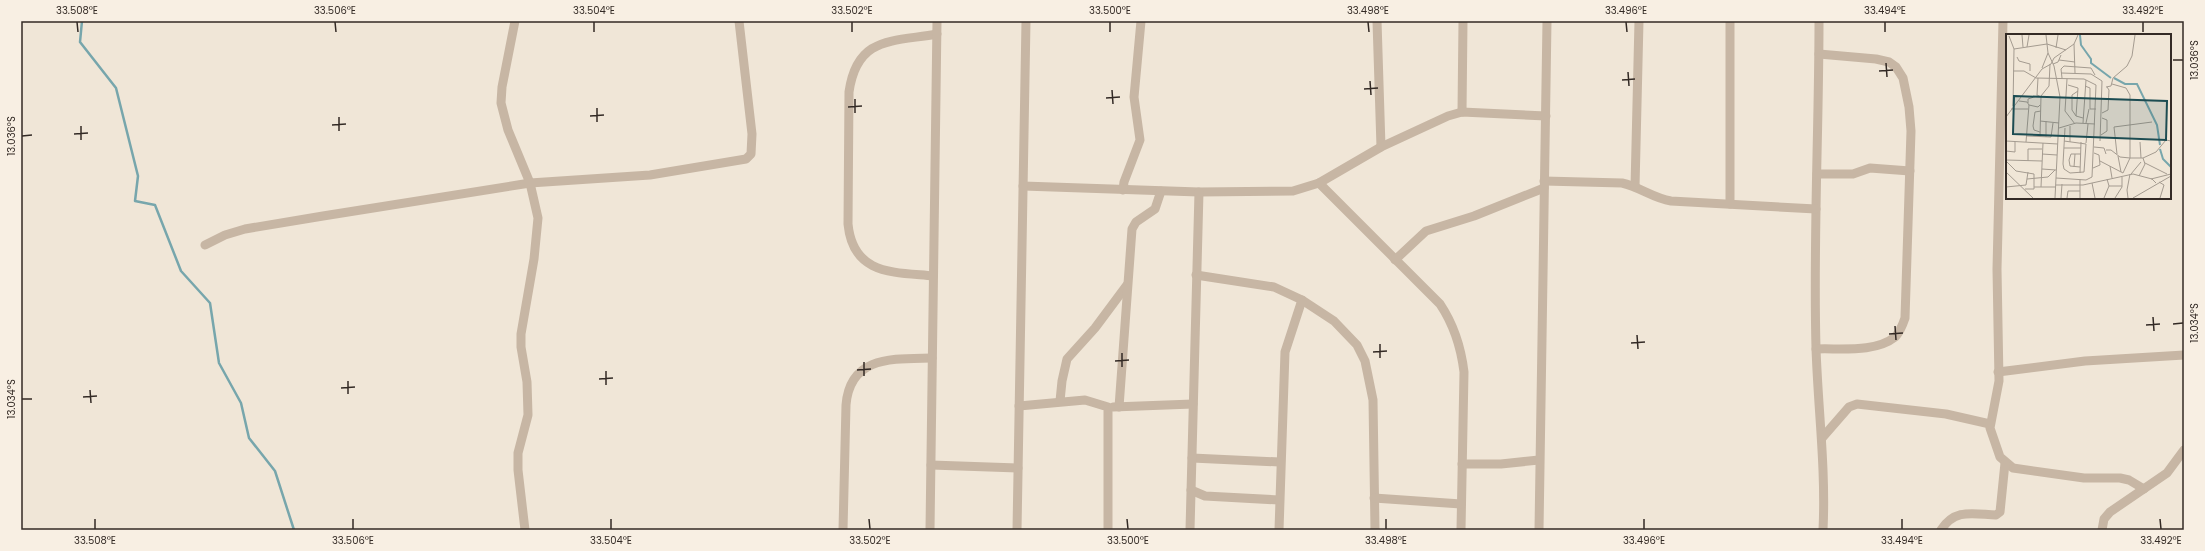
<svg xmlns="http://www.w3.org/2000/svg" width="2205" height="551" viewBox="0 0 2205 551" font-family="Poppins,sans-serif">
  <style>
    .lines { fill: none; stroke-linecap: round; stroke-linejoin: round }
    .stream { stroke: #77a6ac; stroke-width: 2.5 }
    .minor { stroke: #c7b6a4; stroke-width: 9 }
    .ticks { fill: none; stroke: #332a25; stroke-width: 1.5 }
    .inset-river { fill: none; stroke: #77a6ac; stroke-width: 2 }
    .inset-road { fill: none; stroke: #a49b90; stroke-width: 1 }
    .view { fill: #1c4c52; fill-opacity: 0.15; stroke: #1c4c52; stroke-width: 2 }
    .inset-edge { fill: none; stroke: #332a25; stroke-width: 2 }
    .neatline { fill: none; stroke: #332a25; stroke-width: 1.5 }
    .ticks-label { font-size: 10px; text-anchor: middle; fill: #332a25 }
  </style>
  <rect width="100%" height="100%" fill="#f0e6d7"/>
  <g class="lines">
    <!-- stream -->
    <polyline class="stream" points="82,21 80,42 116,88 138,176 135,201 155,205 181,271 210,303 219,363 241,403 249,438 275,471 294,530"/>
    <!-- minor -->
    <g class="minor">
      <polyline points="515,21 502,87 501,103 508,130 530,183 538,218 534,259 521,334 521,347 527,382 528,415 518,453 518,470 525,530"/>
      <polyline points="1377,21 1381,147"/>
      <polyline points="1730,21 1730,204"/>
      <path d="M 1819,21 C 1819,130 1813,239 1816,348 C 1818,409 1826,469 1823,530"/>
      <polyline points="2003,21 1997,269 1999,381 1990,428 2000,457 2013,468 2084,478 2120,478 2129,480 2144,489"/>
      <polyline points="1462,112 1463,21"/>
      <polyline points="1817,174 1853,174 1870,168 1910,171"/>
      <path d="M 1544,181 L 1622,183 C 1640,187 1653,198 1671,201 L 1816,209"/>
      <path d="M 1319,183 L 1440,304 C 1454,325 1461,347 1464,372 L 1461,530"/>
      <polyline points="1023,186 1199,192 1293,191 1319,183 1381,147 1448,116 1462,112 1546,116"/>
      <polyline points="1635,187 1639,21"/>
      <polyline points="1123,190 1124,182 1140,140 1134,97 1141,21"/>
      <polyline points="205,245 225,235 245,229 323,216 530,183 650,175 746,159 751,154 752,134 739,21"/>
      <polyline points="1395,260 1426,231 1474,216 1544,188"/>
      <polyline points="1196,275 1274,287 1302,300 1334,321 1357,345 1365,361 1373,400 1375,530"/>
      <path d="M 933,276 C 893,272 853,275 848,224 L 849,92 C 857,36 892,42 937,34"/>
      <path d="M 1816,349 C 1840,348 1875,353 1895,337 C 1900,332 1903,324 1905,318 L 1911,131 L 1909,107 L 1903,78 L 1896,67 L 1889,62 L 1876,59 L 1819,54"/>
      <polyline points="1998,372 2085,361 2184,355"/>
      <polyline points="1060,401 1062,381 1067,359 1095,328 1127,285"/>
      <polyline points="1019,406 1085,400 1108,407 1108,530"/>
      <polyline points="1113,407 1193,404"/>
      <polyline points="1119,407 1132,229 1136,222 1155,209 1161,191"/>
      <polyline points="1822,438 1849,407 1857,404 1946,414 1990,424"/>
      <polyline points="1192,458 1280,462"/>
      <polyline points="1462,464 1501,464 1539,460"/>
      <polyline points="931,465 1018,468"/>
      <polyline points="1191,490 1205,496 1279,500"/>
      <polyline points="1374,498 1461,504"/>
      <path d="M 843,530 L 846,405 C 850,355 894,359 932,358"/>
      <polyline points="930,530 937,21"/>
      <polyline points="1017,530 1026,21"/>
      <polyline points="1190,530 1199,192"/>
      <polyline points="1279,530 1285,352 1302,300"/>
      <polyline points="1539,530 1547,21"/>
      <path d="M 1941,530 C 1955,508 1973,514 1996,515 L 2000,512 L 2005,463"/>
      <polyline points="2102,530 2104,519 2110,512 2167,473 2184,450"/>
    </g>
  </g>
  <!-- ticks -->
  <path class="ticks" d="M 77,22 L 78,32M 335,22 L 336,32M 594,22 L 594,32M 852,22 L 852,32M 1110,22 L 1110,32M 1368,22 L 1369,32M 1626,22 L 1627,32M 1885,22 L 1885,32M 2143,22 L 2143,32M 2173,60 L 2183,60M 1886,63 L 1887,77M 1879,71 L 1893,70M 1628,72 L 1629,86M 1622,80 L 1635,79M 1370,81 L 1371,95M 1364,89 L 1378,88M 1112,90 L 1113,104M 1106,98 L 1120,97M 855,99 L 855,113M 848,107 L 862,106M 597,108 L 597,122M 590,116 L 604,115M 339,117 L 339,131M 332,125 L 346,124M 81,126 L 81,140M 74,134 L 88,133M 22,136 L 32,135M 2153,317 L 2154,331M 2173,324 L 2183,323M 2146,325 L 2160,324M 1895,326 L 1896,340M 1889,334 L 1903,333M 1637,335 L 1638,349M 1631,343 L 1645,342M 1380,344 L 1380,358M 1373,352 L 1387,351M 1122,353 L 1122,367M 1115,361 L 1129,360M 864,362 L 864,376M 857,370 L 871,369M 606,371 L 606,385M 599,379 L 613,378M 348,381 L 348,394M 341,388 L 355,387M 90,390 L 91,403M 83,397 L 97,396M 22,399 L 32,399M 95,519 L 95,529M 353,519 L 353,529M 611,519 L 611,529M 869,519 L 870,529M 1127,519 L 1128,529M 1386,519 L 1386,529M 1644,519 L 1644,529M 1902,519 L 1902,529M 2160,519 L 2161,529"/>
  <!-- overview -->
  <g transform="translate(2006 34)">
    <rect width="165" height="165" fill="#f0e6d7"/>
    <path class="inset-river" d="M 74,1 L 75,11 L 85,25 L 85,29 L 105,44M 108,44 L 119,50 L 131,50 L 151,91 L 154,111M 154,115 L 157,125 L 165,133"/>
    <path class="inset-road" d="M 16,1 L 17,13M 40,1 L 42,19 L 48,32 L 54,63 L 49,164M 3,2 L 8,15 L 7,72M 68,10 L 69,39M 21,13 L 23,1M 50,14 L 52,1M 8,15 L 41,10 L 60,16M 11,23 L 13,27 L 24,30 L 24,37M 53,26 L 69,28M 45,30 L 48,24 L 68,10 L 72,1M 47,30 L 52,28 L 55,21M 36,34 L 42,19M 7,37 L 18,37 L 30,44 L 78,45 L 90,51 L 86,143 L 80,146 L 50,144M 55,39 L 85,40 L 96,47 L 94,107M 32,44 L 31,61 L 35,63M 56,44 L 55,35 L 58,32 L 85,34 L 89,41M 61,45 L 59,77 L 69,90M 62,51 L 72,54 L 70,82M 79,52 L 84,54 L 84,75 L 90,75M 100,53 L 105,52 L 107,44 L 121,32 L 126,22 L 129,1M 72,57 L 66,61 L 66,76 L 70,82 L 77,84M 13,67 L 21,68 L 23,71 L 20,108M 22,69 L 22,65 L 31,62M 23,71 L 32,73 L 34,71M 5,75 L 22,75M 96,79 L 102,76 L 103,56 L 101,53M 0,83 L 36,35 L 45,30M 34,87 L 53,89M 77,89 L 80,46M 80,89 L 83,75M 53,94 L 70,89 L 89,90M 34,98 L 28,96 L 27,92 L 29,78 L 35,77M 95,101 L 101,97 L 101,86 L 96,84M 21,102 L 45,103 L 47,89M 34,103 L 35,62 L 43,52 L 44,30M 40,103 L 40,87M 0,107 L 52,110M 58,107 L 80,110 L 78,138 L 64,139 L 58,135 L 57,130 L 59,94M 64,108 L 64,92M 134,108 L 135,124M 80,109 L 82,90M 88,113 L 98,114 L 100,120M 58,114 L 75,114M 100,116 L 105,116 L 114,123 L 124,124 L 124,61 L 120,54 L 106,50M 0,117 L 9,118 L 9,108M 36,120 L 51,121M 111,120 L 108,93 L 146,88M 112,122 L 115,138M 0,126 L 36,127M 0,127 L 10,137 L 28,140 L 28,155 L 19,155M 22,127 L 22,115 L 36,115M 94,127 L 117,139M 139,129 L 161,140M 104,132 L 106,144M 68,133 L 69,120M 74,133 L 64,132 L 63,126 L 65,120 L 75,120M 87,134 L 94,131 L 93,121 L 88,119M 36,135 L 50,136M 0,138 L 27,164M 74,139 L 75,108M 117,139 L 124,124 L 137,124 L 150,118 L 160,106 L 165,107M 125,140 L 135,128M 133,142 L 139,130 L 137,124M 21,145 L 42,143 L 49,136M 145,145 L 165,140M 153,148 L 158,151 L 154,164M 86,149 L 89,164M 50,151 L 77,151 L 127,140 L 146,145 L 150,149M 103,152 L 116,152M 0,153 L 20,151 L 22,138M 28,153 L 50,153M 35,153 L 37,109M 55,164 L 56,150M 61,164 L 62,157 L 74,157M 74,164 L 74,145M 98,164 L 103,152 L 101,145M 109,164 L 116,153 L 116,143M 122,164 L 121,156 L 124,140M 127,164 L 165,142"/>
    <path class="view" d="M 8,62 L 161,67 L 160,106 L 7,100 Z"/>
    <rect width="165" height="165" class="inset-edge"/>
  </g>
  <!-- border -->
  <rect width="2205" height="551" fill="none" stroke="#f8efe3" stroke-width="44"/>
  <rect x="22" y="22" width="2161" height="507" class="neatline"/>
  <g class="ticks-label">
    <text x="77" y="14">33.508°E</text>
    <text x="335" y="14">33.506°E</text>
    <text x="594" y="14">33.504°E</text>
    <text x="852" y="14">33.502°E</text>
    <text x="1110" y="14">33.500°E</text>
    <text x="1368" y="14">33.498°E</text>
    <text x="1626" y="14">33.496°E</text>
    <text x="1885" y="14">33.494°E</text>
    <text x="2143" y="14">33.492°E</text>
    <text transform="translate(2194 60) rotate(-90)" y="4">13.036°S</text>
    <text transform="translate(11 136) rotate(-90)" y="4">13.036°S</text>
    <text transform="translate(2194 323) rotate(-90)" y="4">13.034°S</text>
    <text transform="translate(11 399) rotate(-90)" y="4">13.034°S</text>
    <text x="95" y="544">33.508°E</text>
    <text x="353" y="544">33.506°E</text>
    <text x="611" y="544">33.504°E</text>
    <text x="870" y="544">33.502°E</text>
    <text x="1128" y="544">33.500°E</text>
    <text x="1386" y="544">33.498°E</text>
    <text x="1644" y="544">33.496°E</text>
    <text x="1902" y="544">33.494°E</text>
    <text x="2161" y="544">33.492°E</text>
  </g>
</svg>
